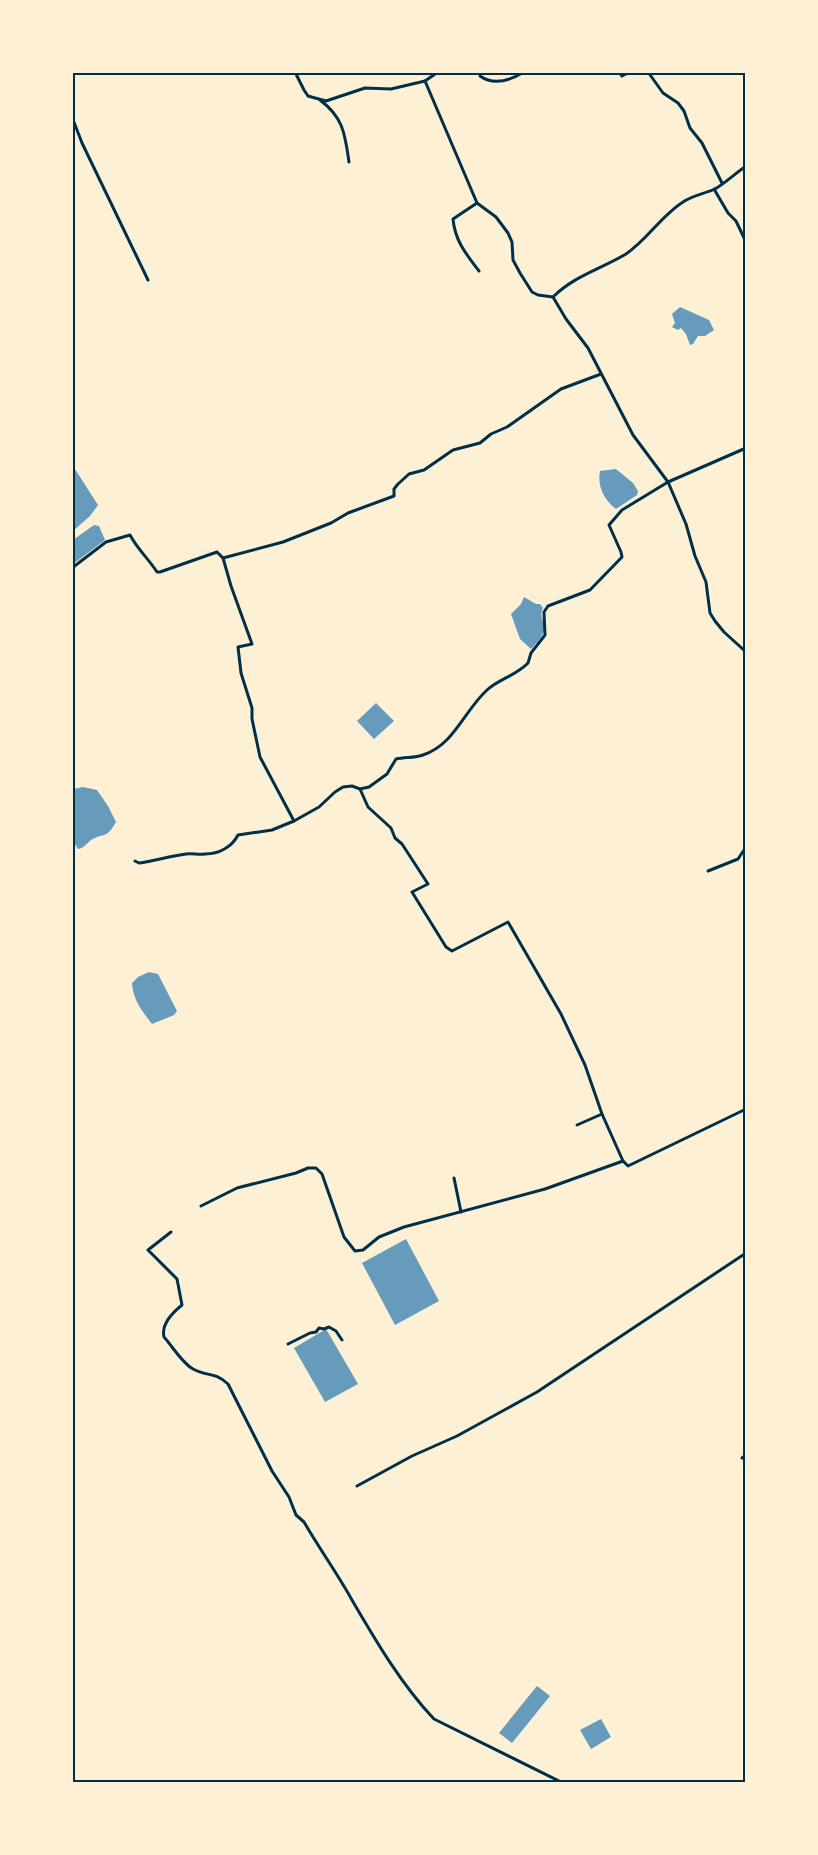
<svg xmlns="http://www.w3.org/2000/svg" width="818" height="1855" viewBox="0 0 818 1855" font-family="'Source Serif 4',serif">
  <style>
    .water { fill: #669bbc }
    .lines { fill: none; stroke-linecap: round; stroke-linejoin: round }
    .minor { stroke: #003049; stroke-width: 3 }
    .neatline { fill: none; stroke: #003049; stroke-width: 2 }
  </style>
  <rect width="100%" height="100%" fill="#fdf0d5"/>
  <!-- water -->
  <g class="water">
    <polygon points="680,307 709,320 714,330 705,336 698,336 693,344 690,345 686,334 681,328 678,330 672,327 675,323 672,314"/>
    <polygon points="73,466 98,505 90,516 73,531"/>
    <path d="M 616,469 L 633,483 L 638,491 L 637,495 L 616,509 C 604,500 597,486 600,471 Z"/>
    <polygon points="94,525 99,526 105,540 73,564 73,540"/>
    <path d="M 524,597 L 536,604 L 540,604 L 543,608 C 539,616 544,620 544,628 C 544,636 536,643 531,649 L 520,639 L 511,614 L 521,604 Z"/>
    <polygon points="376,703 394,721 374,739 357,721"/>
    <path d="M 83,787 L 97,790 L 108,806 L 116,822 C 106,840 104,832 91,840 C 86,844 84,848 78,849 L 73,841 L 73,789 Z"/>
    <path d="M 149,972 L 158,974 L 177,1011 L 174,1015 L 152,1024 C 142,1011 133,1000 132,983 L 138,977 Z"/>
    <polygon points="406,1239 439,1301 395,1325 362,1263"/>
    <polygon points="326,1329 358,1384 325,1402 294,1348"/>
    <polygon points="537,1686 550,1696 512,1743 499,1733"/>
    <polygon points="601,1719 611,1737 591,1749 580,1730"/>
  </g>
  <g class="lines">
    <!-- minor -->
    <g class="minor">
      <polyline points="295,72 304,90 308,96 326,101 365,88 391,89 425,81 477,203 496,217 508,233 512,242 513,260 520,273 532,292 538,295 553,297"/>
      <polyline points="619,72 622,76 630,72"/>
      <polyline points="648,72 663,93 678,103 684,111 690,128 702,143 722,183"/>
      <path d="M 480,76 C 494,86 511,80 524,72"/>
      <polyline points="425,81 438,72"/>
      <path d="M 320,100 C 344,118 345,135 349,162"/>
      <polyline points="72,117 82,143 148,280"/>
      <path d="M 746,166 C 736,173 725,183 715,189 C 704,194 693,195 683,202 C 661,216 647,240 626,254 C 601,269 574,276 553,297 L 566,319 L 588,348 L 633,435 L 668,482 L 686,524 L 695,556 L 706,582 L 710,613 L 715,621 L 724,632 L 746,652"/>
      <polyline points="714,189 728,213 736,221 746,242"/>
      <path d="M 477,203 L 453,219 C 455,241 466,254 479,271"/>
      <polyline points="223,558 283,542 331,523 348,513 394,496 394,489 398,484 409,474 424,470 453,450 480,443 491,434 507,427 561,389 601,374"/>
      <path d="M 72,568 L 106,542 L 130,535 C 138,550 148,558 157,572 L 160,572 L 217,552 L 223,558 L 231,586 L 252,644 L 238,647 L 241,673 L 252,708 L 252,719 L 260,757 L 294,821"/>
      <polyline points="360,789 368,807 391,828 395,838 402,844 428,884 412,892 446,947 452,951 508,922 561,1014 585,1065 602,1114 623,1161 628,1166 746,1109"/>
      <path d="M 135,861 L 139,863 C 154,861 170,856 186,854 C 193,853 198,855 205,854 C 219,854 232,847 238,835 L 272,830 L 294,821 L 319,807 L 335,792 L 343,787 L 352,786 L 360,789 L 369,787 L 387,774 L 396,759 C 405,757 415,758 423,755 C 454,745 464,711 487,690 C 499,679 517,675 528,663 L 531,653 L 545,635 L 544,612 L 548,606 L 590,590 L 622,557 L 621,552 L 609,525 L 622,510 L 668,482 L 746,448"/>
      <polyline points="708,871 738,859 746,847"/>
      <polyline points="577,1125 602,1114"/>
      <polyline points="454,1178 461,1212"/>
      <polyline points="201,1206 237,1188 296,1173 308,1168 316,1168 322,1174 344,1237 355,1251 363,1250 379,1237 404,1227 545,1189 623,1161"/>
      <path d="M 171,1232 L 148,1250 L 177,1279 L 182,1305 C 172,1313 161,1324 164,1337 C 173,1347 182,1363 193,1369 C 207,1377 214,1371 228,1384 L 272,1471 L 289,1497 L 296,1515 L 304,1522 C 319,1548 337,1573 352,1600 C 376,1641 401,1684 434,1719 L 561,1782"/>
      <polyline points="288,1344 310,1333 316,1332 319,1328 324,1329 329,1327 336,1331 342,1340"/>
      <polyline points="742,1458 746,1455"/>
      <polyline points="357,1486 412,1456 457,1436 537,1392 746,1253"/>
    </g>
  </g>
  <!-- border -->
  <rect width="818" height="1855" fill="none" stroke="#fdf0d5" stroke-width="148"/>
  <rect x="74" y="74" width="670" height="1707" class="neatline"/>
</svg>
